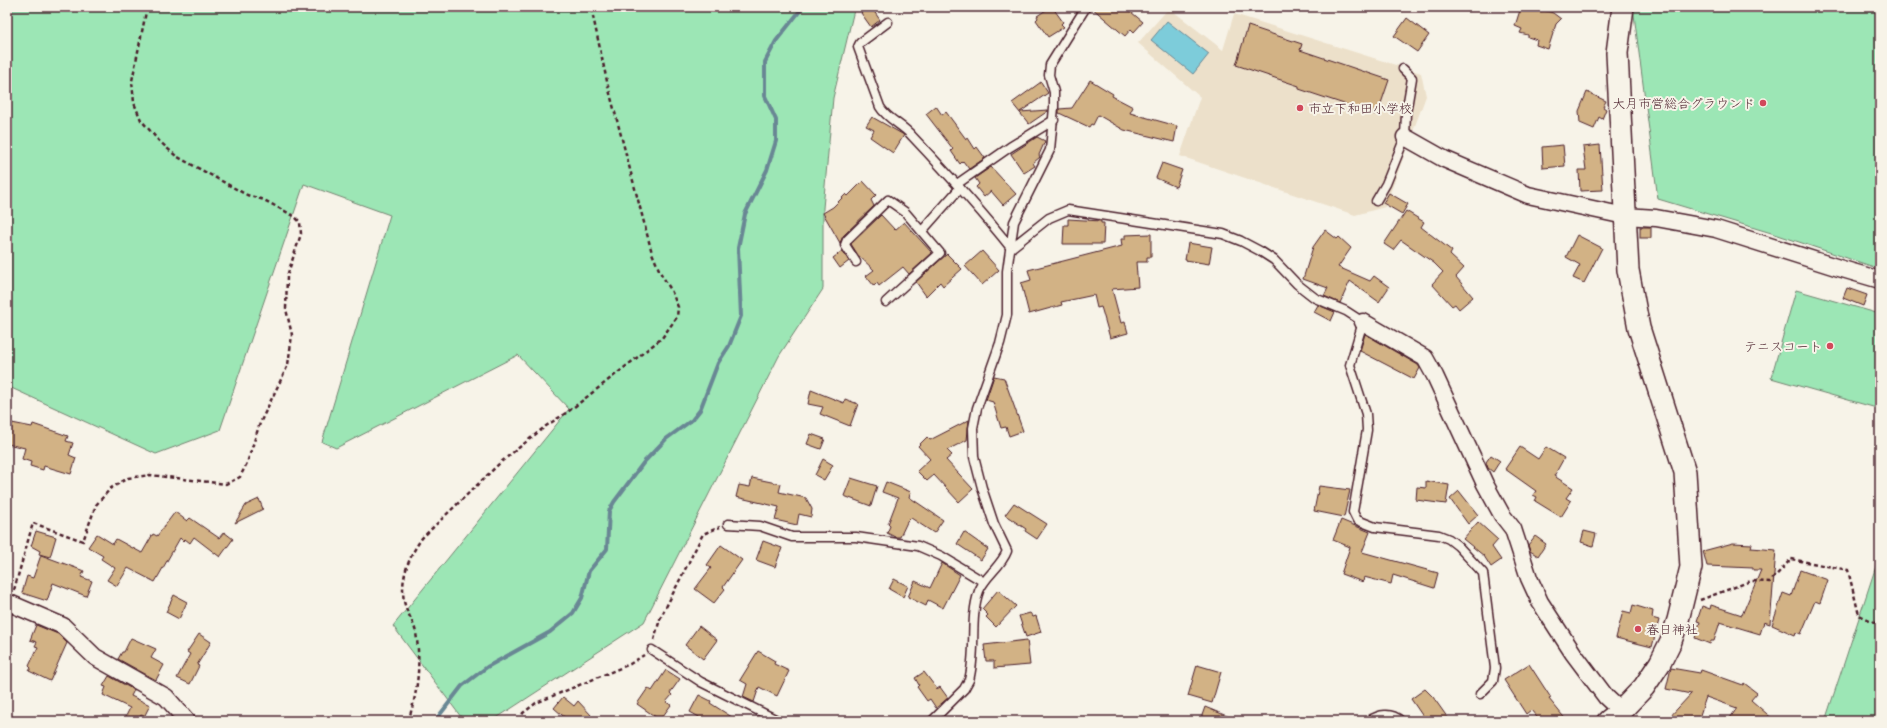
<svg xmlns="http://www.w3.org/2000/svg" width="1887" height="728" viewBox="0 0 1887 728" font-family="'Patrick Hand','Klee One',sans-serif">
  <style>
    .built { fill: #ece0ca }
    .green { fill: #9ce6b5; stroke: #738270 }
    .water { fill: #7dccda; stroke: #698794 }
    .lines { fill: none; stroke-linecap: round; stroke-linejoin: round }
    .stream { stroke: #698794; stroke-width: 4 }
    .building { fill: #d2b285; stroke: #4a1f2b }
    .service-casing { stroke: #4a1f2b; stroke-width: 11 }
    .minor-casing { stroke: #4a1f2b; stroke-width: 19 }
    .tertiary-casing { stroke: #4a1f2b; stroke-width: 24 }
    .path { stroke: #4a1f2b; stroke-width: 2.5; stroke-dasharray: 4 3; stroke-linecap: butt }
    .service { stroke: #f7f3e8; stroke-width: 8 }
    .minor { stroke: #f7f3e8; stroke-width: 16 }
    .tertiary { stroke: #f7f3e8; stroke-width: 21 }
    .poi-dot { fill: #d1495b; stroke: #f7f3e8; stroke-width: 1.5 }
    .labels { text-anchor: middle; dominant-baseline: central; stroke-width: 4; stroke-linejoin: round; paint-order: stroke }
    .poi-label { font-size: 13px; fill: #4a1f2b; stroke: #f7f3e8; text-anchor: end }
  </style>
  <rect width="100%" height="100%" fill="#f7f3e8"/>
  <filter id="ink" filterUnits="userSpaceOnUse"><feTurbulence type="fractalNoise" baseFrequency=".025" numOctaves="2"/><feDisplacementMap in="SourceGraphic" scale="8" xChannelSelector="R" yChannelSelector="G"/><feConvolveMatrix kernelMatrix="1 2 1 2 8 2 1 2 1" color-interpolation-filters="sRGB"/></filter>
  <g filter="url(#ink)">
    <!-- built -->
    <polygon class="built" points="1169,8 1223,50 1234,14 1421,73 1426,96 1385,207 1355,215 1180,156 1200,97 1138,43"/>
    <!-- green -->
    <g class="green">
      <polygon points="7,7 860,7 854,10 833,98 823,208 823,289 779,356 644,622 492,721 464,721 393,626 569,409 518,355 336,448 322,442 390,215 304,184 220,430 156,454 7,386"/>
      <polygon points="1633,7 1880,7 1880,269 1778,235 1658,199"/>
      <polygon points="1796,290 1880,314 1880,409 1771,378"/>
      <polygon points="1880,554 1880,721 1825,721"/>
    </g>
    <!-- water -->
    <polygon class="water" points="1167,21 1209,54 1193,74 1151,40"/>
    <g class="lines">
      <!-- stream -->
      <polyline class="stream" points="435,721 462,686 487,667 550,632 573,613 582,598 589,571 607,549 609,511 614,502 644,462 666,439 692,420 700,410 718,363 729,346 741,316 738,248 745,214 767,170 776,141 776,120 765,96 765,62 776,41 803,7"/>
    </g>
    <!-- building -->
    <g class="building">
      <polygon points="868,7 871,7 880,20 871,27 861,13"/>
      <polygon points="1091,7 1125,7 1143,22 1134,32 1131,29 1125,36"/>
      <polygon points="1521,7 1534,7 1553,13 1561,19 1556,24 1548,49 1536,45 1537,40 1528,37 1528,35 1520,33 1522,29 1515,26"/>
      <polygon points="1049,8 1050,10 1053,8 1063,22 1061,24 1064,27 1048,37 1036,20 1038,18 1037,16"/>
      <polygon points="1407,18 1429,35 1417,52 1394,36"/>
      <polygon points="1248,26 1302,44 1300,50 1389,80 1377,115 1299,89 1299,86 1236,65"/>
      <polygon points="1090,80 1113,94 1112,96 1133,107 1130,113 1177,126 1174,142 1124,130 1098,115 1093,125 1091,124 1089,127 1059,113 1059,109 1072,108"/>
      <polygon points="1041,82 1048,93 1020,112 1048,110 1048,111 1029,124 1012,103"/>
      <polygon points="1587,92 1606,101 1603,107 1606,109 1602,119 1599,117 1594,129 1580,123 1579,111"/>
      <polygon points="936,106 942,115 946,112 966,139 968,138 975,149 977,147 985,158 969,169 963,161 960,164 951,151 953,149 926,114"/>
      <polygon points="872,117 904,135 893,153 870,137 874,130 866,126"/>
      <polygon points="1037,137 1045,141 1039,155 1040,157 1033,163 1035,166 1024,173 1011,154"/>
      <polygon points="1563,145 1565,166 1543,168 1542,147"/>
      <polygon points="1600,145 1603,190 1580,191 1579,170 1586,170 1583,147"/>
      <polygon points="1162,163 1182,170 1176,187 1156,178"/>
      <polygon points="991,167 1016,194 1003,205 991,191 984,197 976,187 979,184 975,178"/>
      <polygon points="863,181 876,195 871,200 874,206 843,236 840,243 823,213 833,207 846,194 848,196"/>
      <polygon points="1389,193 1408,204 1402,214 1383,203"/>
      <polygon points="1406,211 1424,222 1421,227 1452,251 1450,255 1464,268 1456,277 1473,297 1459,309 1455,304 1452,306 1432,284 1443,272 1434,263 1401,240 1393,250 1384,244"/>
      <polygon points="881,215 895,230 904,222 932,253 909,274 903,267 879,286 877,283 874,286 866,276 874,270 858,255 851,244"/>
      <polygon points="1068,219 1101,221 1101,223 1104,223 1103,244 1063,244 1064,225 1068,225"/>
      <rect x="1640" y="227" width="11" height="11"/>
      <polygon points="1325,230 1337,239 1339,237 1351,248 1338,267 1370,281 1374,276 1389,287 1379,302 1350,281 1340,303 1324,296 1328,288 1303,279 1313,247"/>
      <polygon points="1151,234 1151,257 1147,257 1147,262 1136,262 1138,287 1112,289 1121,323 1125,322 1128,333 1110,338 1102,310 1101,307 1097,308 1094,295 1061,302 1062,305 1029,314 1021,283 1031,280 1028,270 1122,246 1121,239 1125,239 1125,235"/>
      <polygon points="1577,235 1602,248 1584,283 1573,278 1580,265 1566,257"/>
      <polygon points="1188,243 1212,247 1209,264 1185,260"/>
      <polygon points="842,251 849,261 840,268 833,258"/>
      <polygon points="982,251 999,270 982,285 965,266"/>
      <polygon points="947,254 962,269 943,286 940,282 926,296 916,282"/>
      <polygon points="1847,288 1867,295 1863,306 1843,298"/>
      <polygon points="1318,305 1335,312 1331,321 1314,312"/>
      <polygon points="1365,334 1418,365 1420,368 1414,379 1360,351"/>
      <polygon points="994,376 1004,378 1023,431 1009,436 1006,427 1001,428 993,402 986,400"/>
      <polygon points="811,390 844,403 845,399 858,404 850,426 820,414 823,407 808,404"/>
      <polygon points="969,420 967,440 947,450 952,455 946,460 973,489 959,502 934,475 927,481 917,471 930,459 918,446 927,437 930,440"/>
      <polygon points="7,422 32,427 33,424 68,436 66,441 73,443 69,455 76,458 71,474 44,466 43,470 30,466 31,462 22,459 25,448 7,444"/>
      <polygon points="811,434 825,439 821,449 807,444"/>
      <polygon points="1520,447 1538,459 1546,447 1564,458 1554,476 1573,488 1566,498 1571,501 1561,517 1535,501 1537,497 1533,495 1536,491 1505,469"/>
      <polygon points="1491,455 1500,461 1493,472 1488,468 1486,462"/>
      <polygon points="823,459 833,465 824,480 815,475"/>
      <polygon points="752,478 781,484 779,492 806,498 812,509 811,517 799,514 797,525 775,520 779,507 736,497 739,485 750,487"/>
      <polygon points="851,478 877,486 871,506 844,496"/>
      <polygon points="1426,481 1449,485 1446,504 1416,500 1417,487 1426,488"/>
      <polygon points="886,482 911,492 909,497 943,520 934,533 911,518 907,522 900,537 895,537 887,533 890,526 888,524 898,498 882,492"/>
      <polygon points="1319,486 1350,490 1344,517 1314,511"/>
      <polygon points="1459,491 1478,515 1468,524 1450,499"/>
      <polygon points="259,499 263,509 235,523 246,505"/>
      <polygon points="1014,503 1047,524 1037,539 1025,531 1026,529 1005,515"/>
      <polygon points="175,512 187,521 190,518 219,538 224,532 233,539 220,557 194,537 190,543 185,539 183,541 180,538 155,582 128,568 117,586 107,580 115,568 101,559 103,556 88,547 97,534 113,544 116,539 142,553 153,534 157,536"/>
      <polygon points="1341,520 1370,532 1362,552 1438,573 1434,588 1393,575 1391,584 1364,577 1363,582 1341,574 1350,547 1333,540"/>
      <polygon points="1478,522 1498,540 1492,547 1501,560 1491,567 1484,556 1463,539"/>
      <polygon points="36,531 56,537 50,557 39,554 40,551 31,546"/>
      <polygon points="1584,531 1596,534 1593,546 1581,542"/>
      <polygon points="964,532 988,549 981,560 957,544"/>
      <polygon points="1535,536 1546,544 1538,556 1530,551 1528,545"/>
      <polygon points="763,541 782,548 775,567 756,560"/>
      <polygon points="1733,543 1752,544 1751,548 1776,550 1770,624 1764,622 1760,634 1720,622 1714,641 1711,641 1710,644 1695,638 1700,622 1697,621 1702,606 1710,609 1711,605 1742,615 1761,570 1753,570 1753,568 1707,566 1703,551"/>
      <polygon points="721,545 742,560 723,587 725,589 714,603 695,589 711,568 707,565"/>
      <polygon points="41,555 84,571 81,577 92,581 86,596 53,583 47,601 22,593 27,576 33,578"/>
      <polygon points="942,563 960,575 943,608 928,600 926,606 908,597 915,581 930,588"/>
      <polygon points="1800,570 1828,580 1820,603 1815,601 1801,634 1796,632 1795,635 1772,625 1783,593 1791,596"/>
      <polygon points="894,579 908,586 903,597 889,589"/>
      <polygon points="998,590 1016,606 996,627 986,617 988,615 982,609"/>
      <polygon points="174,595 187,602 179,619 166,612"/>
      <polygon points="1633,605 1653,611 1652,618 1659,620 1652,647 1616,638 1623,611 1631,613"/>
      <polygon points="1030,613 1033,617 1036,616 1041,632 1026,637 1019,616"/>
      <polygon points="36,625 58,634 67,643 50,681 29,671 31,668 29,666 38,647 35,646 37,642 30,640"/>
      <polygon points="699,626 717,640 703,659 685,645"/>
      <polygon points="199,634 211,642 197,665 199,666 190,684 177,678 190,654 187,652"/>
      <polygon points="131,638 156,649 151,658 164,665 156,680 118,659 122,652 124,652"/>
      <polygon points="1027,640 1030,665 994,668 994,661 986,661 984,645"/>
      <polygon points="758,651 775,661 774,664 789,671 777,696 759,687 754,702 743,697 747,684 740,680"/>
      <polygon points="1529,664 1551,698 1549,699 1567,721 1540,721 1531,710 1526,714 1504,680"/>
      <polygon points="1197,665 1221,672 1212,703 1188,696"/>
      <polygon points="1671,668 1700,673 1701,670 1743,685 1744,683 1757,693 1751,700 1775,721 1728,721 1737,708 1706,697 1698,721 1666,721 1691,694 1666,689"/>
      <polygon points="666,670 680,679 670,693 672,695 666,702 671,705 660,720 637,704 648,688 652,691"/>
      <polygon points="924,672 937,689 940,687 948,698 936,708 930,699 927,701 917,687 919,685 915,678"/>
      <polygon points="109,676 134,690 131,696 150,705 144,717 141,715 138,721 132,721 125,718 130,708 103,695 106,687 103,686"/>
      <polygon points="1425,689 1433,697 1450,721 1426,721 1411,699"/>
      <polygon points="699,695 711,701 710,703 738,721 697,721 699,717 690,712"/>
      <polygon points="563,697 574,706 578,701 591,715 585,721 569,721 554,708"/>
      <polygon points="1205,707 1239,721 1200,721"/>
    </g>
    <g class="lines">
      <defs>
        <g id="service">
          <path d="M 888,22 L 860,43 L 858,47 L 880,107 C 887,119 903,125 912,136 C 946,172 980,209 1011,248"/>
          <polyline points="957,184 1010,147 1054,120"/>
          <polyline points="1376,201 1386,184 1405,137 1406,113 1412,78 1403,69"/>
          <polyline points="922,231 960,188"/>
          <polyline points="1011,248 1049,218 1068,210 1223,234 1241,241 1260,251 1274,260 1297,284 1315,298 1346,311 1363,322 1350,365 1366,414 1367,430 1353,512 1357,520 1375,527 1439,535 1449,539 1458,546 1483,573 1495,668 1493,681 1480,694"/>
          <polyline points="856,262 845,245 847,240 888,200 905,212 940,253 886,302"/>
          <polyline points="728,524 760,526 792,537 856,537 918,546 941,556 984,582"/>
          <polyline points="652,650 701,682 779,721"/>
          <path d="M 932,721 L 964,689 L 969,680 C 977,651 969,619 979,591 C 985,576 1001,567 1007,551 L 994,524 L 982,488 L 974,457 L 973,428 L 977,408 L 1000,343 L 1007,315 L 1007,271 L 1014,222 L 1050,150 L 1054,107 L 1054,92 L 1049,75 L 1050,65 L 1086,7"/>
          <path d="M 1369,721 C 1379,714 1391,712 1401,721"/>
        </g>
        <g id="minor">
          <polyline points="1405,137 1444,159 1528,195 1625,216 1656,218 1716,229 1839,268 1880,280"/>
          <polyline points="1363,322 1425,358 1435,376 1485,484 1502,515 1513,529 1529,578 1540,602 1573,653 1606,697 1621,711"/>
          <polyline points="7,602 63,626 95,657 166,697 187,721"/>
        </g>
        <polyline id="tertiary" points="1608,721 1621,711 1644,687 1660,663 1671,641 1678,620 1691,567 1685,472 1639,328 1628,270 1617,53 1623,7"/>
      </defs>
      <!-- service casing -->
      <use href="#service" class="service-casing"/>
      <!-- minor casing -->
      <use href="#minor" class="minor-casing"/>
      <!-- tertiary casing -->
      <use href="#tertiary" class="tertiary-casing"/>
      <!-- path -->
      <g class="path">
        <polyline points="14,590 33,523 83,541 96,505 111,488 128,478 150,475 226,484 240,477 247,463 260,423 288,365 292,335 286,309 287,276 301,234 300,222 294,216 264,200 247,195 176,156 158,140 141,120 134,103 132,81 147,7"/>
        <polyline points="1700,600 1751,581 1770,582 1791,559 1848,570 1859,615 1880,625"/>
        <polyline points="654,640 660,619 703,534 720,527"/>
        <path d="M 408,721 C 418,693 421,663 416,633 C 414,622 406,612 404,601 C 400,577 409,557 422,538 L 501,462 L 546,426 L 569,411 L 662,338 L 677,317 L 678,307 L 671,290 L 660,272 L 652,253 L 608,86 L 591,7"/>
        <polyline points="520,721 523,713 536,703 630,664 644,655"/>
      </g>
      <!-- service -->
      <use href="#service" class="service"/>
      <!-- minor -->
      <use href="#minor" class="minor"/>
      <!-- tertiary -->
      <use href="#tertiary" class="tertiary"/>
    </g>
  </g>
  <!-- markers -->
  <g class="poi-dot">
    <circle cx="1763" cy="103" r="4"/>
    <circle cx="1300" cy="108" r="4"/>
    <circle cx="1830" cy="346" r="4"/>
    <circle cx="1638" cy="629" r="4"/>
  </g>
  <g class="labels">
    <!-- poi labels -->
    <g class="poi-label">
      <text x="1755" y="103">大月市営総合グラウンド</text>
      <text x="1308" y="108" text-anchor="start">市立下和田小学校</text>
      <text x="1822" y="346">テニスコート</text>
      <text x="1646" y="629" text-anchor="start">春日神社</text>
    </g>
  </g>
  <!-- margin -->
  <rect width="1887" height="728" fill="none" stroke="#f7f3e8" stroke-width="24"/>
  <rect x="12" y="12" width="1863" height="704" fill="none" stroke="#4a1f2b" stroke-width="1.5" filter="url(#ink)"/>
</svg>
